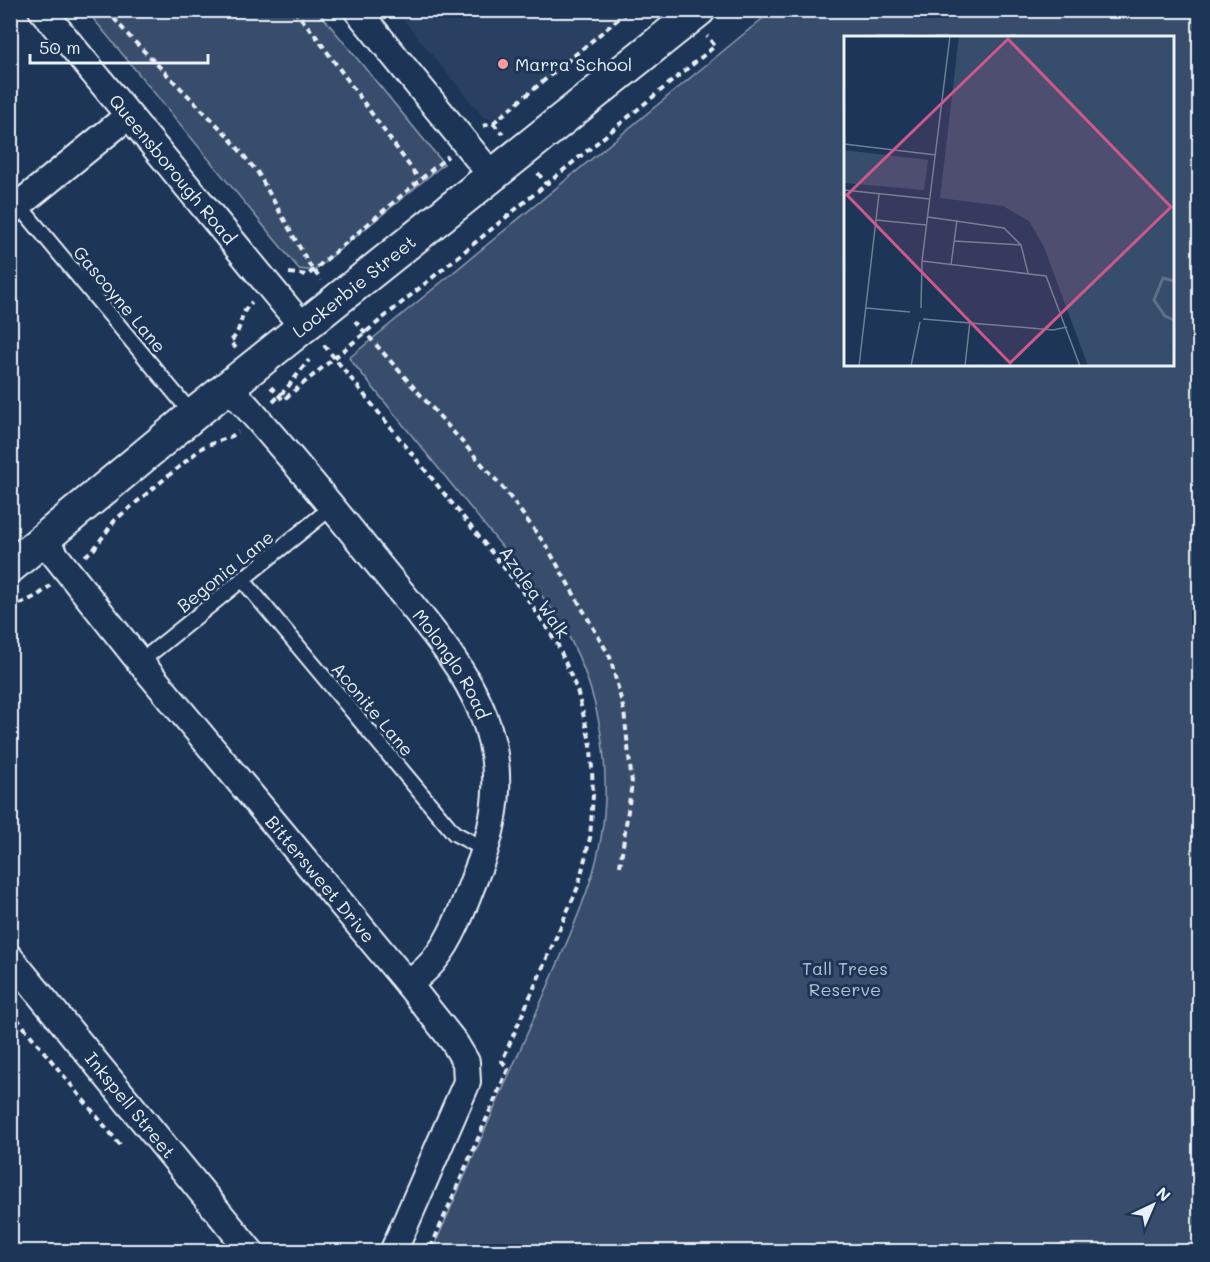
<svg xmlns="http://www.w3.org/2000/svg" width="1210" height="1262" viewBox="0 0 1210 1262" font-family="Mali,sans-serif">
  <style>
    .built { fill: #2a4162 }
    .green { fill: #374d6c; stroke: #909fb2; stroke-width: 1.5; fill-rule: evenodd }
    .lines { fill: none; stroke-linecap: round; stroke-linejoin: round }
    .service-casing { stroke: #e8f1f8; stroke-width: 18 }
    .minor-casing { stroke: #e8f1f8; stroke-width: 30 }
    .tertiary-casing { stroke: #e8f1f8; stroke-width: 36 }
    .path { stroke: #e8f1f8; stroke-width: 4; stroke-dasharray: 6 4.5; stroke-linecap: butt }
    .service { stroke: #1d3557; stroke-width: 14 }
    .minor { stroke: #1d3557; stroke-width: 26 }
    .tertiary { stroke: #1d3557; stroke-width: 32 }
    .poi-dot { fill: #ff9aa2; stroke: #1d3557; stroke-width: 2 }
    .labels { text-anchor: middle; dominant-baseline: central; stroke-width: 6; stroke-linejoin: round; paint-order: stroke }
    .poi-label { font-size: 18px; fill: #e8f1f8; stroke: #1d3557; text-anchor: start }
    .street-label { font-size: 18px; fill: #e8f1f8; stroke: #1d3557 }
    .park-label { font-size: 18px; fill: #b3c0ce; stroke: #1d3557 }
    .inset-river { fill: none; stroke: #5d7089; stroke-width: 3 }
    .inset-road { fill: none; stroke: #6e8097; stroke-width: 1.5 }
    .view { fill: #cd598a; fill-opacity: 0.15; stroke: #cd598a; stroke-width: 3 }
    .inset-edge { fill: none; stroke: #e8f1f8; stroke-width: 3 }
  </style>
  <rect width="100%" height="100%" fill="#1d3557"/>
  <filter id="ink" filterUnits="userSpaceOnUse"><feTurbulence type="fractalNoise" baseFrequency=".0167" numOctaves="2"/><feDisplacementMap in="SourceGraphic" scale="12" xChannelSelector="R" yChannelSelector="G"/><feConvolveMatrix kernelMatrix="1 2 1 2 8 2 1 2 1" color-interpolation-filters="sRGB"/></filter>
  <g filter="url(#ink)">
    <!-- built -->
    <polygon class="built" points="396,11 632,11 499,119 484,118"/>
    <!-- green -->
    <g class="green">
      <path d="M 773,10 L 1199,11 L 1199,1251 L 432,1251 C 465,1177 497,1102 530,1027 C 550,980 573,933 589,885 C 618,801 607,702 563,626 C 557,615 549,606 542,596 L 349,358 ZM 846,38 L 1172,38 L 1172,364 L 846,364 Z"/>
      <polygon points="87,11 318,11 444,164 314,271 299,269"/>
    </g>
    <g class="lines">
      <defs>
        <g id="service">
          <polyline points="19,205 193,415"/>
          <polyline points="242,579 454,833 486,850"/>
          <polyline points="140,662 332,507"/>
        </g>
        <g id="minor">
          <path id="s1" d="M 42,10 L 303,327"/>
          <polyline points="357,10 493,177"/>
          <polyline points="10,212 128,116"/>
          <path id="s2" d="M 229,387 C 281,444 330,504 378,564 C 460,665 533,736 476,874 C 466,900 453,938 435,959 C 428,969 417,976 409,985"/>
          <path id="s3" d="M 43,540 L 140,662 L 409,985 L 454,1042 L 466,1062 L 467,1082 L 393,1252"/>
          <path id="s4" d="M 10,958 L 251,1252"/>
        </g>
        <g id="tertiary">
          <path id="s5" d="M 10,567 L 193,415 L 699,10"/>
        </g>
      </defs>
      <!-- service casing -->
      <use href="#service" class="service-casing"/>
      <!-- minor casing -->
      <use href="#minor" class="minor-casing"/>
      <!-- tertiary casing -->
      <use href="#tertiary" class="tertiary-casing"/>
      <!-- path -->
      <g class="path">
        <polyline points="107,10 129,36 227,135 258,173 309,264 321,280"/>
        <polyline points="294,10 315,35 419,179"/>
        <polyline points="493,123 629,10"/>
        <polyline points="483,126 493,123 503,134"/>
        <polyline points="538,173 546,184"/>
        <polyline points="289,273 308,275 448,156"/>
        <polyline points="355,321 504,489 547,547 610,657 624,711 632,783 620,866"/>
        <polyline points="324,345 518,585 557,643 577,690 591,745 593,795 590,838 578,887 502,1061 508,1069 429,1252"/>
        <path d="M 236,348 L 230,342 C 245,327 237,315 252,302"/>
        <polyline points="271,387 283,400 715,46 707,36"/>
        <polyline points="273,402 287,388 309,360"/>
        <polyline points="85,556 94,549 115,520 203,447 232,436 238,432"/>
        <polyline points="10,608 37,596 50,586"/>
        <polyline points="10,1010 121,1146"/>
      </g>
      <!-- service -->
      <use href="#service" class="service"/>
      <!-- minor -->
      <use href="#minor" class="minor"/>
      <!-- tertiary -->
      <use href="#tertiary" class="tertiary"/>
    </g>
  </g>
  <!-- markers -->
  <circle class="poi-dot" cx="503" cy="64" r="6"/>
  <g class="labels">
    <!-- poi labels -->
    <g class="poi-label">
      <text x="515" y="64">Marra School</text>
    </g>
    <!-- street labels -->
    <g class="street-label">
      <text stroke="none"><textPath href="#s1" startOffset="206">Queensborough Road</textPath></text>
      <text stroke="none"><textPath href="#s5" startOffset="444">Lockerbie Street</textPath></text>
      <text transform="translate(120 299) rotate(50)">Gascoyne Lane</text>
      <text transform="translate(225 571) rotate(-39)">Begonia Lane</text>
      <text transform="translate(535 592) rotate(55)">Azalea Walk</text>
      <text stroke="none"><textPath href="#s2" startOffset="356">Molonglo Road</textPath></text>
      <text transform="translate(373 709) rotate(50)">Aconite Lane</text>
      <text stroke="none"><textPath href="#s3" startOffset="438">Bittersweet Drive</textPath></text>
      <text stroke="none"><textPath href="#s4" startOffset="190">Inkspell Street</textPath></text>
    </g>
    <!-- park labels -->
    <g class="park-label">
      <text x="845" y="968">Tall Trees<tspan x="845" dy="21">Reserve</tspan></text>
    </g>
  </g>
  <!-- overview -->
  <g transform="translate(844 36)">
    <rect width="330" height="330" fill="#1d3557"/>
    <path d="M 115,0 L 330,0 L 330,330 L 244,330 L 200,211 L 185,185 L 159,170 L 96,162 ZM 0,114 L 84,124 L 80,154 L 0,147 Z" fill="#374d6c"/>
    <path class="inset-river" d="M 330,245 L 319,242 L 310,264 L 321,280 L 330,284"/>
    <path class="inset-road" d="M 0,108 L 92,119M 0,154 L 86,163M 84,181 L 160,192 L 177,209 L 184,237M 32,184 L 82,189M 110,205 L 177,209M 78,225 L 202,240 L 236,330M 107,229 L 113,184M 22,272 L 66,276M 77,272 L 78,225 L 106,0M 79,283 L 209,294 L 223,291M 15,330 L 35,158M 67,330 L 76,286M 121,330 L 126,285"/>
    <path class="view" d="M 164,3 L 327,171 L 166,327 L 3,159 Z"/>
    <rect width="330" height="330" class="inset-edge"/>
  </g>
  <!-- margin -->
  <rect width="1210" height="1262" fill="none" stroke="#1d3557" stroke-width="36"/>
  <rect x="18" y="18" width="1174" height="1226" fill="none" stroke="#e8f1f8" stroke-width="2" filter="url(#ink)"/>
  <!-- north arrow -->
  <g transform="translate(1153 1205) rotate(44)" stroke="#1d3557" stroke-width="4.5" paint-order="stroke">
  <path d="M0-4.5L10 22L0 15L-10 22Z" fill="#e8f1f8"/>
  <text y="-9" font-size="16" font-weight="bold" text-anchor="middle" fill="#e8f1f8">N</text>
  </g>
  <!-- scale -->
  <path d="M30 54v9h178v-9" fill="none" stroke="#e8f1f8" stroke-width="3"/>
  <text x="39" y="54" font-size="18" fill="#e8f1f8" stroke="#1d3557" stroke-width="4.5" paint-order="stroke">50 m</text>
</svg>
